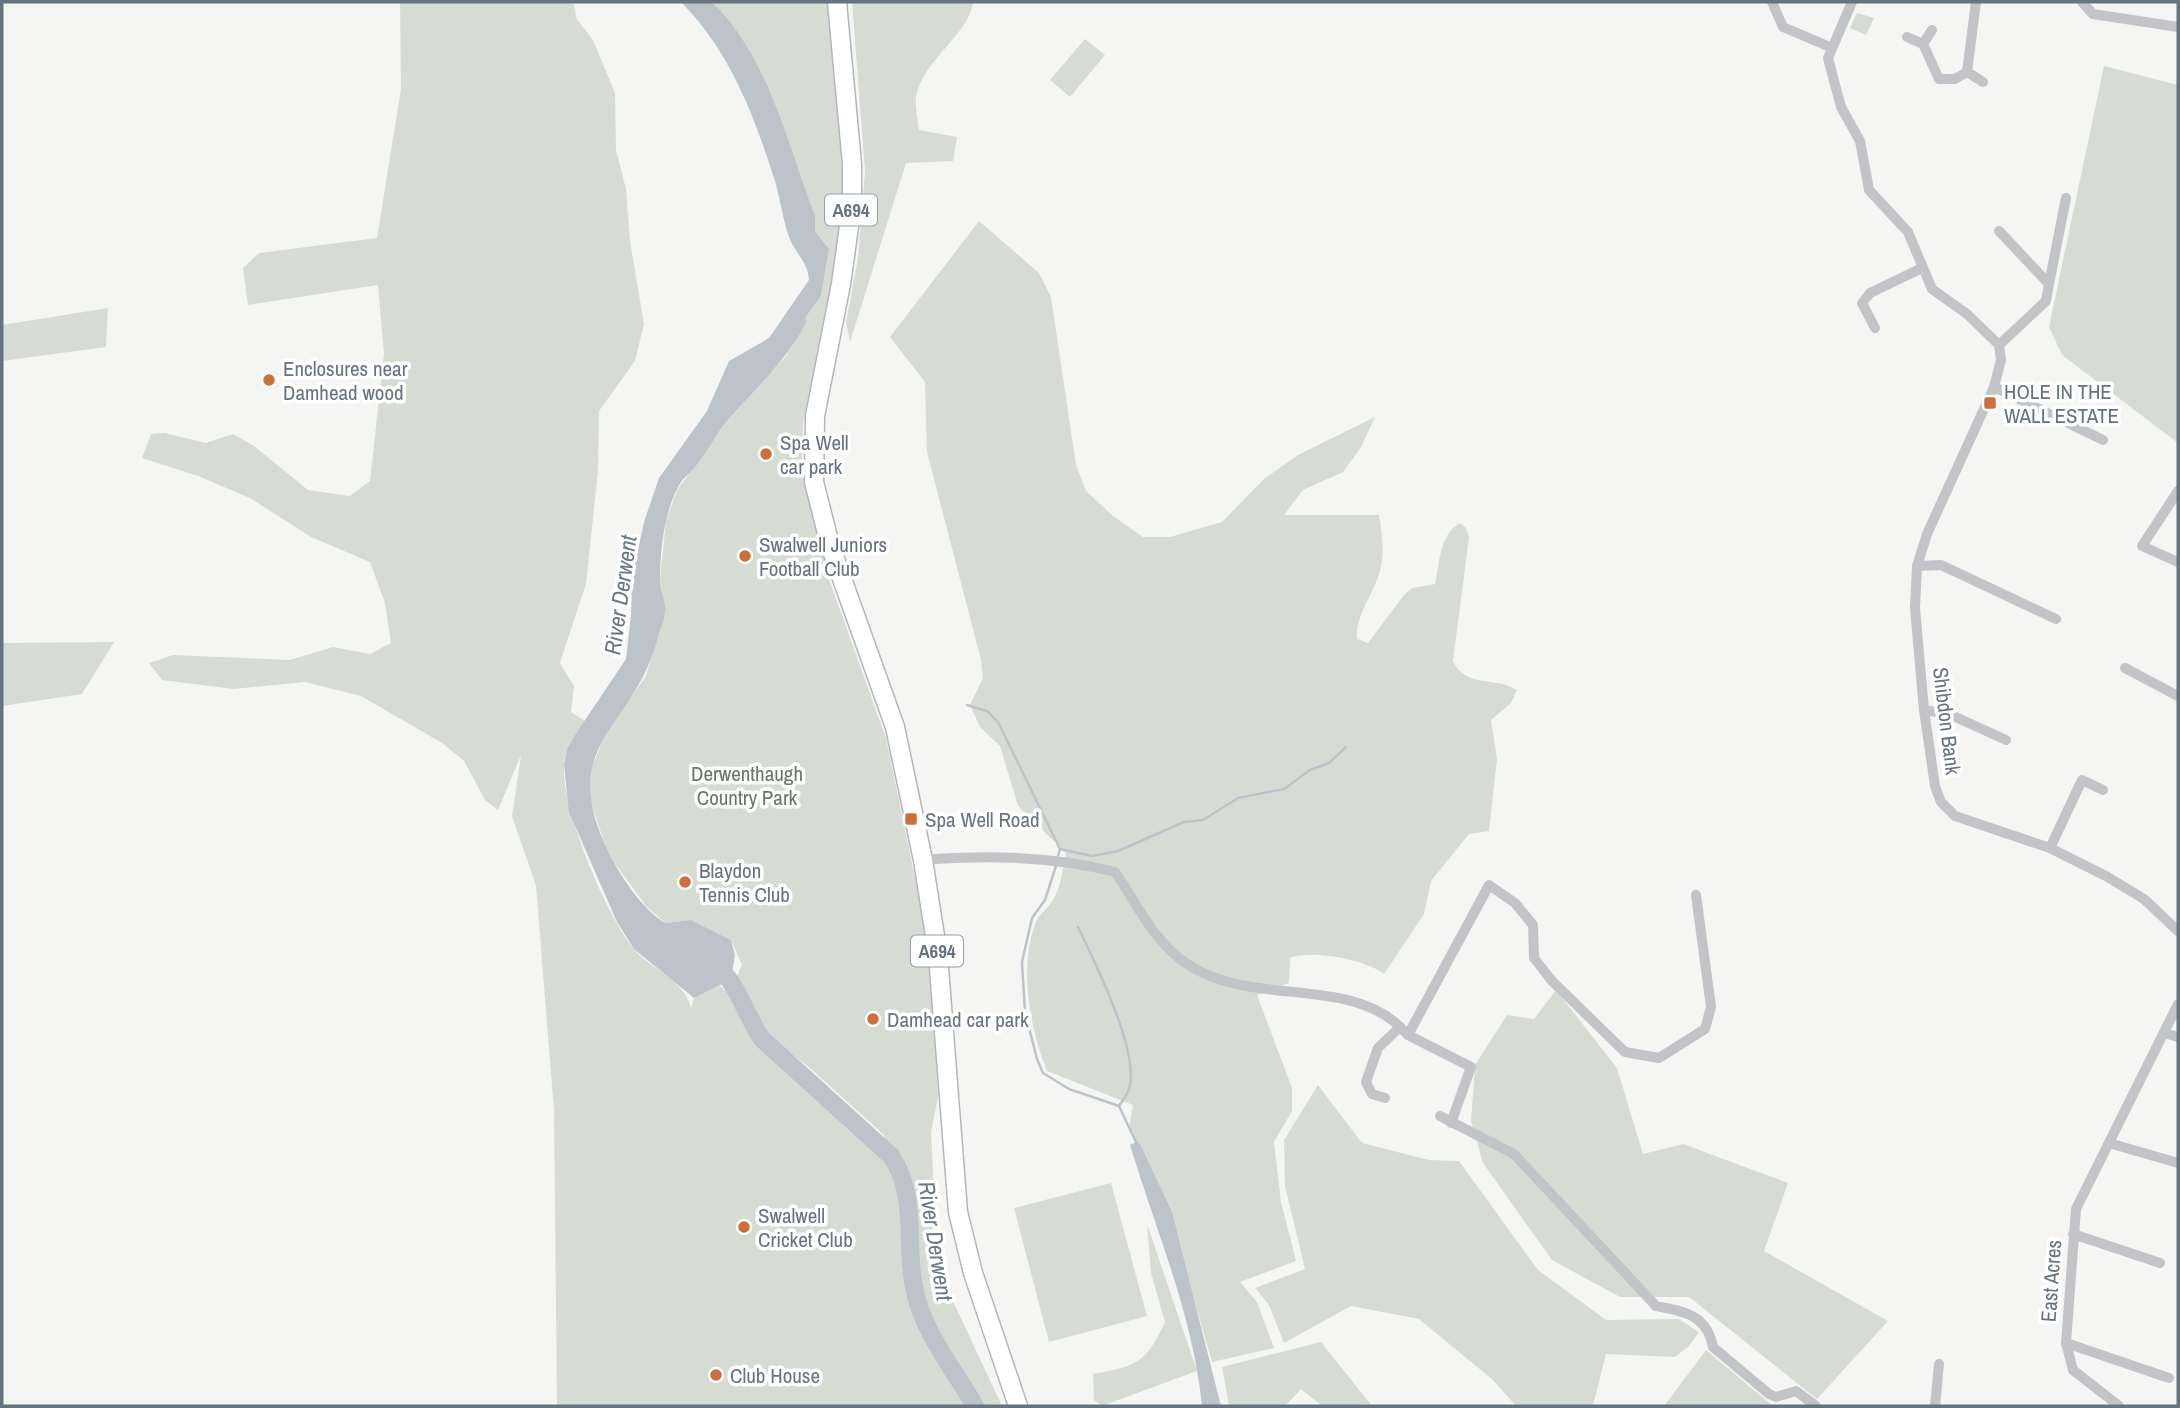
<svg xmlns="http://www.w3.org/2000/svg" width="2180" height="1408" viewBox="0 0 2180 1408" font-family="'Archivo Narrow',sans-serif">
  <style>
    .green { fill: #d6dcd4 }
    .water { fill: #bcc3c9 }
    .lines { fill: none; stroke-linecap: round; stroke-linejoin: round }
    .stream { stroke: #bcc3c9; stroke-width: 2.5 }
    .river { stroke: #bcc3c9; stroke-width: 18 }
    .primary-casing { stroke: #b3b6ba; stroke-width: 21 }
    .street { stroke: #c2c4c7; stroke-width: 10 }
    .primary { stroke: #fff; stroke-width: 18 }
    .poi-dot { fill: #cd6f3b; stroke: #fff; stroke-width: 2.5 }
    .labels { text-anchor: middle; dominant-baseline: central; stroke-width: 7; stroke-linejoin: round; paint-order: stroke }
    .shield { fill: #fff; stroke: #959da6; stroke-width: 2 }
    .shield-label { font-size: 19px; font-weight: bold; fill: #687380 }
    .poi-label { font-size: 21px; fill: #687380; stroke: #fff; text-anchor: start }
    .street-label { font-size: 21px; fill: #687380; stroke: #fff }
    .park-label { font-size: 21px; fill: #687866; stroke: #fff }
    .water-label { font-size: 23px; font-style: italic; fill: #697983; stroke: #fff }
  </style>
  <rect width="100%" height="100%" fill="#f5f6f3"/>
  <!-- green -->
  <g class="green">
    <path d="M 400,2 L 574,2 L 576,18 L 593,40 L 615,93 L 616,150 L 626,189 L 630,241 L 644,324 L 635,361 L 599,411 L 598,471 L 586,584 L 560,663 L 574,686 L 571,712 L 585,721 C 576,734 565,747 564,764 C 561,809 605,912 633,948 C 651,970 684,979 691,1008 L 694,998 L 719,985 L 727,992 L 759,1048 L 830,1106 L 874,1149 L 885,1136 L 810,1068 L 769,1036 L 733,985 L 742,965 L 731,940 L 691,920 L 665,923 L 646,906 L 614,862 L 605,845 L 589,796 L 592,767 L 607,730 L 646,676 L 665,612 L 660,579 L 666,521 L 677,490 L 729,419 L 786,356 L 807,321 L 805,318 L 821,296 L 829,249 L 815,231 L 814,216 C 786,143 768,60 712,2 L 828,2 L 845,175 L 843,235 L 803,423 L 802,473 L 830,582 L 886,738 L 925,926 L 935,1027 L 938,1097 L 931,1132 L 938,1269 L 1002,1406 L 557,1406 L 554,1110 L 536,886 L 512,816 L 521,755 L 498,810 L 485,800 L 464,761 L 442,743 L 361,696 L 305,682 L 234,689 L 162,680 L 149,663 L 173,655 L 290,660 L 333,647 L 370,654 L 391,643 L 385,603 L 370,562 L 311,537 L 250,498 L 198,476 L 142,458 L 151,434 L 165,433 L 206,443 L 233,434 L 254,446 L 308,490 L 350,496 L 370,481 L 384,354 L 378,285 L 248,305 L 243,268 L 259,253 L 377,238 L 401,89 Z"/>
    <path d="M 852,2 L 973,2 C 969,35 923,59 916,97 C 915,107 918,120 919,130 L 957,137 L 953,161 L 906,163 L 850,342 L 846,322 L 858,258 L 865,171 Z"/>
    <polygon points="1857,13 1874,18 1866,35 1850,28"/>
    <polygon points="1085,39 1105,55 1070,97 1050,80"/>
    <polygon points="2104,66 2178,85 2178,443 2062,355 2049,327"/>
    <path d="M 979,221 L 1039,273 L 1051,297 L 1076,465 L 1086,491 L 1113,516 L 1143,537 L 1170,537 L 1222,522 L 1264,479 L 1298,455 L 1375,417 L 1360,449 L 1343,472 L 1303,490 L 1284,515 L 1379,515 C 1382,533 1385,553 1380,571 C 1374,594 1355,615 1357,639 L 1368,643 L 1404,595 L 1412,588 L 1435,584 C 1440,562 1439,535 1460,523 L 1466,528 L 1469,537 L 1453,661 C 1466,689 1496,676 1517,690 L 1511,703 L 1491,720 L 1497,759 L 1489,831 L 1469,834 L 1431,881 L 1424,914 L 1384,974 C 1367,960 1311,949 1290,958 L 1289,983 L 1257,995 L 1292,1088 L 1292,1111 L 1274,1142 L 1281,1202 L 1296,1261 L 1240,1282 L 1257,1302 L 1274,1348 L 1212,1362 L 1172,1222 L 1172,1212 L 1129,1128 L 1133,1105 L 1047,1071 C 1030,1029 1018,966 1036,922 C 1040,913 1048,908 1053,900 C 1061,888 1063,867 1066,853 L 1018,806 L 1000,746 L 980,727 L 970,705 L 983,678 L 981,660 L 927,452 L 925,382 L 890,337 Z"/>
    <polygon points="108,308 106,347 2,361 2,325"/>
    <polygon points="114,642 82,694 2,706 2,643"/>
    <polygon points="1556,990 1617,1068 1643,1154 1683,1144 1788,1183 1764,1251 1888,1321 1817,1399 1689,1297 1620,1297 1552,1260 1483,1163 1471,1121 1475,1065 1507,1015 1534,1019"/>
    <polygon points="1318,1085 1362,1143 1429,1160 1459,1161 1538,1270 1606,1320 1679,1319 1699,1332 1689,1346 1675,1357 1606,1354 1593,1406 1516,1406 1493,1380 1419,1319 1351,1306 1284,1343 1269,1305 1255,1288 1305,1269 1285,1186 1284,1140"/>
    <polygon points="1111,1183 1147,1316 1049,1342 1014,1208"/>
    <path d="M 1147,1224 L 1197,1371 L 1102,1406 L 1094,1400 L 1093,1374 C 1137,1366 1146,1363 1165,1322 L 1151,1273 Z"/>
    <polygon points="1321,1342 1372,1406 1322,1406 1301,1389 1285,1406 1229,1406 1222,1367"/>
    <polygon points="1706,1350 1773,1406 1664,1406"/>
  </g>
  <!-- water -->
  <g class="water">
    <path d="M 681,2 L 712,2 C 769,57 787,144 815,216 L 815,231 L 829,249 L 821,296 L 805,318 L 807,321 C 787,360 757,387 728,420 C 717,433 709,449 698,463 C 692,472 683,477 678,487 C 664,514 660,550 660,580 C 660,591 666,602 665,611 C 665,618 660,629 658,637 C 635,730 554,741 609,853 C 621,877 643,910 665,923 L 691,920 L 731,940 L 735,955 L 730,984 L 724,983 L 694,998 L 634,949 L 617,922 L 569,812 L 564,765 L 567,749 L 575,735 L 626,659 L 631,616 L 632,577 L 644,522 L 659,478 L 707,411 L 729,361 L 769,338 L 809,280 C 808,262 795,253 789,237 C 782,217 780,195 773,175 C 753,112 728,49 681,2 Z"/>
    <path d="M 1136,1142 L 1140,1144 L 1172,1212 L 1221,1406 L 1202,1406 C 1193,1315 1156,1231 1130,1145 Z"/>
  </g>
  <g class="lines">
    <!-- stream -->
    <g class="stream">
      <polyline points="967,705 987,711 998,722 1060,849 1058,856"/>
      <polyline points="1060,849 1092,856 1118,851 1184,822 1203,820 1238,798 1284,789 1310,770 1329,763 1346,747"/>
      <polyline points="1056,866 1045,900 1032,918 1022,962 1025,1012 1037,1059 1043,1073 1069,1089 1119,1106 1136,1142"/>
      <path d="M 1078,927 C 1094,961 1143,1057 1128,1092 C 1126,1097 1122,1101 1119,1106"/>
    </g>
    <!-- river -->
    <path class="river" d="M 716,966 C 735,978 747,1018 762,1039 L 891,1156 C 918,1195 905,1243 914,1287 C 922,1331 953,1368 975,1406"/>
    <defs>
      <polyline id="primary" points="837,2 852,164 852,205 841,284 815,416 814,482 830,545 895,727 923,860 938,955 958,1212 973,1273 1018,1406"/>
    </defs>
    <!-- primary casing -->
    <use href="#primary" class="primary-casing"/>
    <!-- street -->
    <g class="street">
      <polyline points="1772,2 1783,27 1830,47"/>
      <polyline points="1852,2 1828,58 1841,107 1860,141 1869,190 1908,232 1932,289 1967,314 1999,345 2001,360 1994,387 1927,534 1917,566 1915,608 1924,710 1935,786 1941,802 1955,816 2050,848 2106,876 2144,899 2178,931"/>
      <polyline points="1976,2 1967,72 1983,82"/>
      <polyline points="2082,2 2093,14 2178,27"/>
      <polyline points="1907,37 1923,44 1932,30"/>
      <polyline points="1923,44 1939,79 1955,79 1967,72"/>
      <polyline points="2049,284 2066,198"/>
      <polyline points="1875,328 1862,303 1870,293 1922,268"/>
      <polyline points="1999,345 2046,301 2049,284 1999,231"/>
      <polyline points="1994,387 2103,440"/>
      <polyline points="2178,491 2142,546 2178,562"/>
      <polyline points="1917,566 1941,565 2056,619"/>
      <polyline points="2125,668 2178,696"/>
      <polyline points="1924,710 1949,714 2006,740"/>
      <polyline points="2050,848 2082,780 2103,790"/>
      <path d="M 923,860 C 986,855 1054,856 1115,872 C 1138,905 1153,941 1187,964 C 1251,1007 1348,976 1400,1027 L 1378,1048 L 1366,1082 L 1372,1094 L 1385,1098"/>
      <polyline points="1400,1027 1408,1035 1489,885 1515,903 1533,925 1534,958 1552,981 1625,1052 1659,1058 1705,1029 1711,1007 1696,895"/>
      <polyline points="2164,1033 2178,1037"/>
      <polyline points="1408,1035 1471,1067 1451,1123"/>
      <path d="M 1440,1116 L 1514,1154 L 1656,1306 C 1684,1311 1707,1315 1713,1347 L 1769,1394 L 1776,1397 L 1796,1391 L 1816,1406"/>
      <polyline points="2109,1143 2178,1163"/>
      <polyline points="2073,1234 2160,1263"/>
      <polyline points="2066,1343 2169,1378"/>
      <polyline points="1935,1406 1939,1364"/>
      <polyline points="2119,1406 2073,1370 2066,1343 2076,1209 2178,1004"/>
    </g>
    <!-- primary -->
    <use href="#primary" class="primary"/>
  </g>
  <!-- markers -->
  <g class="poi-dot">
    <circle cx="269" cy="380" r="7"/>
    <rect x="1983" y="396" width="14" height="14" rx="3.5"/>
    <circle cx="766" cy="454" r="7"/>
    <circle cx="745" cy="556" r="7"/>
    <rect x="904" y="812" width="14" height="14" rx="3.5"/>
    <circle cx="685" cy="882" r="7"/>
    <circle cx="873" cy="1019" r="7"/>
    <circle cx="744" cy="1227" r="7"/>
    <circle cx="716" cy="1375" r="7"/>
  </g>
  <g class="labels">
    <!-- shield labels -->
    <g class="shield">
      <rect x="825" y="194.5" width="52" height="31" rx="5"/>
      <rect x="911" y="935.5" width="52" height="31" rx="5"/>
    </g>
    <g class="shield-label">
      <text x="851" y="210">A694</text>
      <text x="937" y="951">A694</text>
    </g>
    <!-- poi labels -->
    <g class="poi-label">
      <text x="283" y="368">Enclosures near<tspan x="283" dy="24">Damhead wood</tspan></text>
      <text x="2004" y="391">HOLE IN THE<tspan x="2004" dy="24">WALL ESTATE</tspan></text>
      <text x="780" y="442">Spa Well<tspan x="780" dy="24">car park</tspan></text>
      <text x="759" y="544">Swalwell Juniors<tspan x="759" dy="24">Football Club</tspan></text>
      <text x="925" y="819">Spa Well Road</text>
      <text x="699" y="870">Blaydon<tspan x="699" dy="24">Tennis Club</tspan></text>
      <text x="887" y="1019">Damhead car park</text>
      <text x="758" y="1215">Swalwell<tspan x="758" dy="24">Cricket Club</tspan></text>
      <text x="730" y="1375">Club House</text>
    </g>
    <!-- street labels -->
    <g class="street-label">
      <text transform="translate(1947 721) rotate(83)">Shibdon Bank</text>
      <text transform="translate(2051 1281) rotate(-86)">East Acres</text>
    </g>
    <!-- park labels -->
    <g class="park-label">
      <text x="747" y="773">Derwenthaugh<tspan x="747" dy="24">Country Park</tspan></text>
    </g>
    <!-- water labels -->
    <g class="water-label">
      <text transform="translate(620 595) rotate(-82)">River Derwent</text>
      <text transform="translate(936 1241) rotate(81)">River Derwent</text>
    </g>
  </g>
  <!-- border -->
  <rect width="2180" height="1408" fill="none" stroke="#687380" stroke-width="7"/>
</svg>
